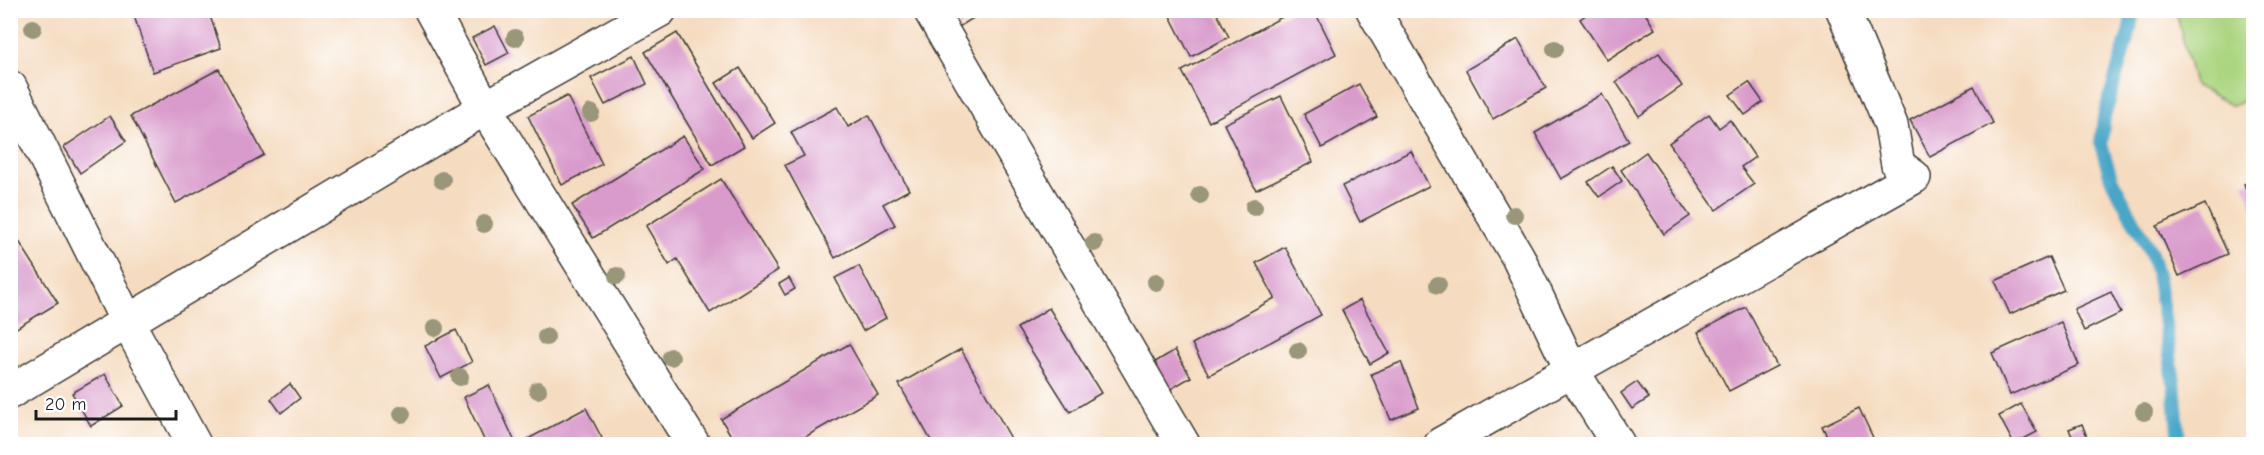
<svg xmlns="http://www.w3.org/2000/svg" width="2264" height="455" viewBox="0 0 2264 455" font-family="'Comic Neue',sans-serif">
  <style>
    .green { fill: #abd580; stroke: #64784e; stroke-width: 1.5 }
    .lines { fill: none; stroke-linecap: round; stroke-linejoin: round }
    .stream { stroke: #48a6c7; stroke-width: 14 }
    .building { fill: #d99bcc }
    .minor-casing { stroke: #3d3934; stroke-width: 36 }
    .minor { stroke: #fff; stroke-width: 33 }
    .tree { fill: #999679 }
  </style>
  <rect width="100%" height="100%" fill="#fff"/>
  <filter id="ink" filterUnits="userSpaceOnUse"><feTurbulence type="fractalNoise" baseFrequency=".0167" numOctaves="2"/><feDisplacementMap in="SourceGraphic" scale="12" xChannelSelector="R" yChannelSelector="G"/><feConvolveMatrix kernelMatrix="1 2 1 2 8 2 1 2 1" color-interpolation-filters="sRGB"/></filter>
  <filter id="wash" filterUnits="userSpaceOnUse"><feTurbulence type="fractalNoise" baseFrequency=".008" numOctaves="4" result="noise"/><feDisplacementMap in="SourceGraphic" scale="24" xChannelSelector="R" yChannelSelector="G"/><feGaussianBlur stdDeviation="1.35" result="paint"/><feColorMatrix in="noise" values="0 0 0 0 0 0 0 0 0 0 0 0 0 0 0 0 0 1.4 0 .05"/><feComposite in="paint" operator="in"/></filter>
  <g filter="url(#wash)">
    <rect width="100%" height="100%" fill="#f5dbbf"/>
    <!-- green -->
    <polygon class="green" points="2176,11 2253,11 2253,96 2233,106 2194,85"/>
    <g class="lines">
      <!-- stream -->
      <polyline class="stream" points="2133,10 2130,29 2104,117 2101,144 2111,178 2151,253 2158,279 2174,382 2179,444"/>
    </g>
    <g id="blocks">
      <!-- building -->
      <g class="building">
        <polygon points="148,10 208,10 221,48 153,72 134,16"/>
        <polygon points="949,10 986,10 959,27"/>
        <polygon points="1167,10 1215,10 1229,37 1191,57"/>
        <polygon points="1295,10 1314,10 1336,54 1209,122 1182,71"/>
        <polygon points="1593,10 1643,10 1655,29 1607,60 1580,19"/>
        <polygon points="495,26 509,53 486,65 472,38"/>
        <polygon points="677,33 744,146 712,165 645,52"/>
        <polygon points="1518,39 1546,88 1493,119 1466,70"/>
        <polygon points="1659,53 1682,86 1639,116 1616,82"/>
        <polygon points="634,56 647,84 605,105 591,78"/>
        <polygon points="740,68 775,123 752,138 716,83"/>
        <polygon points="219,69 264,155 176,203 131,116"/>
        <polygon points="1749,82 1763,102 1745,115 1730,95"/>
        <polygon points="1359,84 1377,117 1322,148 1304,114"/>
        <polygon points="1974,86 1993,123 1930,157 1910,120"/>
        <polygon points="1602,94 1629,141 1561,179 1535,133"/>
        <polygon points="567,96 602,164 562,185 528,116"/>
        <polygon points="1281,96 1313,162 1256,190 1224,124"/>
        <polygon points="837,107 848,127 869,115 909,190 883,204 895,225 835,258 785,165 804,156 791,132"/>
        <polygon points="1709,114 1719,128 1730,120 1755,157 1741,167 1754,184 1716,210 1669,143"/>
        <polygon points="110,116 126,141 80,173 64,147"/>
        <polygon points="683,136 705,169 593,238 572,205"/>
        <polygon points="1411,151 1429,186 1360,222 1342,186"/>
        <polygon points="1646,152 1690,216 1664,234 1621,170"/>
        <polygon points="1612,166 1622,181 1599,197 1588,182"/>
        <polygon points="721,179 778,270 710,313 677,259 669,265 646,226"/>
        <polygon points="2254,180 2254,208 2253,208 2244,184"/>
        <polygon points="2205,204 2228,254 2179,276 2157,226"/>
        <polygon points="10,227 58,303 10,332"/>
        <polygon points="1285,247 1321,315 1209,375 1192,344 1275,298 1256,263"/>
        <polygon points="2049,257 2064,290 2010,314 1995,281"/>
        <polygon points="859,266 886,318 863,331 835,278"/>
        <polygon points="789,278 795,289 785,295 779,284"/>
        <polygon points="2111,292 2121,313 2084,331 2074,309"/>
        <polygon points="1360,300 1389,353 1370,364 1342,310"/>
        <polygon points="1746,307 1777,366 1729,391 1698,332"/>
        <polygon points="1049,308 1101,393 1070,412 1017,328"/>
        <polygon points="2061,322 2079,365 2010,395 1992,353"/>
        <polygon points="456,330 472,362 441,378 425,346"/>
        <polygon points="849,344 878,395 793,444 736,444 721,419"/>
        <polygon points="961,349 1014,444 933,444 899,384"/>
        <polygon points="1175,350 1191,377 1164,393 1147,367"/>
        <polygon points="1401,362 1419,408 1391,420 1371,374"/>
        <polygon points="105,374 123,406 91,426 72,393"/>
        <polygon points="1637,382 1649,398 1632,409 1621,393"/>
        <polygon points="290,384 300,398 281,413 271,399"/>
        <polygon points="489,385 515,442 509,444 486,444 464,397"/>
        <polygon points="2021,404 2037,432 2014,444 1999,416"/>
        <polygon points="586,408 605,444 529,444 526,440"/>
        <polygon points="1859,408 1876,444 1831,444 1822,426"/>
        <polygon points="2082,424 2090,444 2075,444 2069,429"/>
      </g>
    </g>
  </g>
  <g filter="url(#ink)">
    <use href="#blocks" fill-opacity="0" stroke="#3d3934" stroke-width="1.5"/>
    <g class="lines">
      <defs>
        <g id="minor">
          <polyline points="431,10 485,108 693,444"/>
          <polyline points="930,10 1183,444"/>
          <polyline points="1373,10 1518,257 1571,369 1618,444"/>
          <polyline points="10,87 127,321 194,444"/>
          <polyline points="10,392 485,108 660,10"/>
          <polyline points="1441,444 1914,177 1898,165 1891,125 1843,10"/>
        </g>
      </defs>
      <!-- minor casing -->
      <use href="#minor" class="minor-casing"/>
      <!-- minor -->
      <use href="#minor" class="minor"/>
    </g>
    <!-- trees -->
    <g class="tree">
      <circle cx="33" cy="28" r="9"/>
      <circle cx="515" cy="38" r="9"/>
      <circle cx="1555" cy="49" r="9"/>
      <circle cx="591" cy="113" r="9"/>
      <circle cx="442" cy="180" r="9"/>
      <circle cx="1200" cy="195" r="9"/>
      <circle cx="1254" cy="207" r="9"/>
      <circle cx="1514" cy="215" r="9"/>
      <circle cx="484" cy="224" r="9"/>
      <circle cx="1094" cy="243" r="9"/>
      <circle cx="617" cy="276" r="9"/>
      <circle cx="1156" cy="282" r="9"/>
      <circle cx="1438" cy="285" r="9"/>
      <circle cx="435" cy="328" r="9"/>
      <circle cx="546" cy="337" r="9"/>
      <circle cx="1298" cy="351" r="9"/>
      <circle cx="671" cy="357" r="9"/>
      <circle cx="460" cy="377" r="9"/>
      <circle cx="538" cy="390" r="9"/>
      <circle cx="2144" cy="412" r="9"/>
      <circle cx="402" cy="414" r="9"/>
    </g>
  </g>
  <!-- margin -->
  <rect width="2264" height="455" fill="none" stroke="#fff" stroke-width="36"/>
  <!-- scale -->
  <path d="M36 410v9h140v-9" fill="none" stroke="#1c1c1c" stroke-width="3"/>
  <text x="45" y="410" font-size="18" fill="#1c1c1c" stroke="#ffffff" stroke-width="4.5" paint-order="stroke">20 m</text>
</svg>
